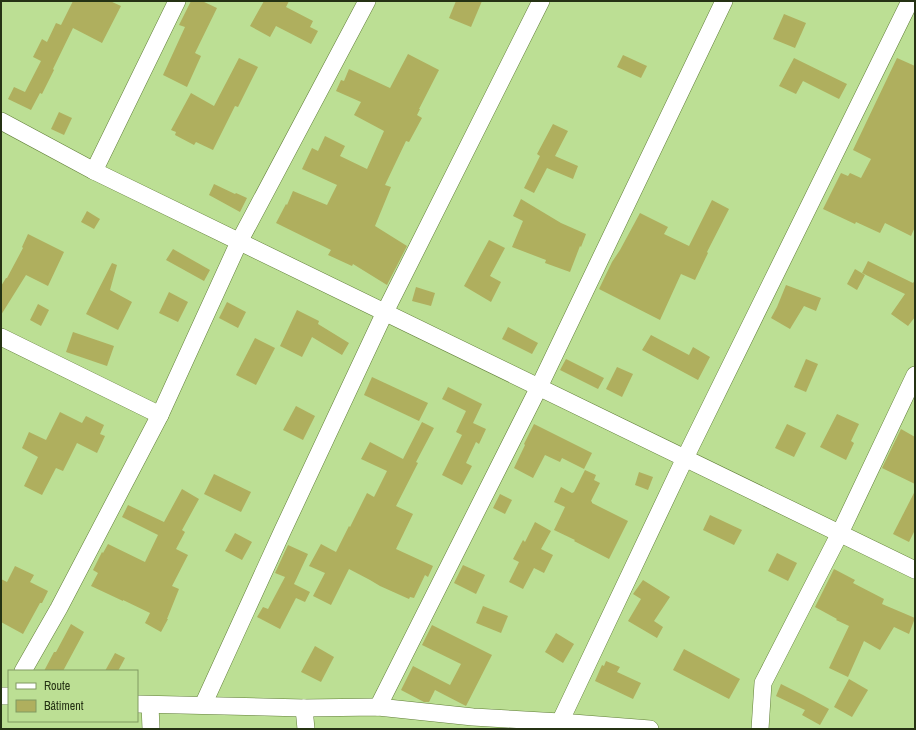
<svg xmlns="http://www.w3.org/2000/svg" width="916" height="730" viewBox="0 0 916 730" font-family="'Archivo Narrow',sans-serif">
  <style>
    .building { fill: #afaf5e }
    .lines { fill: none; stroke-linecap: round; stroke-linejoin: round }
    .street-casing { stroke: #607e37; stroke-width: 18 }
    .street { stroke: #fff; stroke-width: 17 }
  </style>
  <rect width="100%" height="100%" fill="#bcdf94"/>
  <!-- building -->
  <g class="building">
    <polygon points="73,1 110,1 121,6 102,43 73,28 53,69 54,70 42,94 40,93 31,110 8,99 14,87 25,92 41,61 33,57 42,39 47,42 56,23 61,25"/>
    <polygon points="191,1 202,1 217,8 195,53 201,56 187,87 163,75 185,27 179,25"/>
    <polygon points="264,1 289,1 286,7 313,21 310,27 318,31 311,44 276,26 270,37 250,26"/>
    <polygon points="456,1 482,1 471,27 449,18"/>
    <polygon points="784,14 806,23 795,48 773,39"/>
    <polygon points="408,54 439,70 419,109 420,109 417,115 422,118 409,142 406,141 385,185 391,187 375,226 407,246 387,285 353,264 352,266 328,255 331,250 276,223 286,204 287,205 293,191 327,205 337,185 302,169 312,148 318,151 325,136 345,146 340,156 367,169 384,131 354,115 361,102 336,91 341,80 344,81 349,69 390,88"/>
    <polygon points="623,55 647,66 641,78 617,67"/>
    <polygon points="239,58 258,67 238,107 235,106 213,150 196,142 194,145 175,135 176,132 171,130 191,93 214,106"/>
    <polygon points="794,58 847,84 839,99 803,81 796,94 779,86"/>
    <polygon points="897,58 915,66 915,227 911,236 885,223 880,233 856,222 855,224 823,209 841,173 848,176 850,173 861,178 871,159 853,150"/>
    <polygon points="59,112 72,118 64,135 51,129"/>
    <polygon points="553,124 568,131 555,156 578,166 573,179 547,168 534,193 524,188 540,156 537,154"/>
    <polygon points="214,184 235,194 236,193 247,198 240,212 209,195"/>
    <polygon points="521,199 561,223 586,234 581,247 580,246 570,272 545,263 546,260 512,247 523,221 513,216"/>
    <polygon points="712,200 729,209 707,252 708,253 695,280 681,274 660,320 599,289 612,262 620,250 640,213 668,227 664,234 689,246"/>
    <polygon points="87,211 100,219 94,229 81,222"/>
    <polygon points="28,234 64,252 48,286 26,275 1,315 1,286 6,278 7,278 23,248 22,247"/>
    <polygon points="489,240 505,248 490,276 501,282 491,302 464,286"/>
    <polygon points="173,249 210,270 204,281 166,260"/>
    <polygon points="868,261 913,283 915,280 915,317 908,326 891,314 905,294 862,273"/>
    <polygon points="112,263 117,265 110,290 132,302 118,330 86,314"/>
    <polygon points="855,269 865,275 857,290 847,284"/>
    <polygon points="786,285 821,298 816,311 804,306 790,329 771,318 777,307"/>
    <polygon points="416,287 435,293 431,306 412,301"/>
    <polygon points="169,292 188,302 178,322 159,313"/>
    <polygon points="227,302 246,312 238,328 219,318"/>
    <polygon points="38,304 49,310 41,326 30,320"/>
    <polygon points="297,310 319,321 318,324 349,343 342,355 312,337 302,357 280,346"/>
    <polygon points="508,327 538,343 532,354 502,339"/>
    <polygon points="73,332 114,346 107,366 66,352"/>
    <polygon points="651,335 689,355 693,347 710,357 698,380 642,350"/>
    <polygon points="255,338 275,348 256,385 236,375"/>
    <polygon points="566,359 604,378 598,389 560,370"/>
    <polygon points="806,359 818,364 806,392 794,387"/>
    <polygon points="617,367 633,374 622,397 606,389"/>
    <polygon points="372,377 428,403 419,421 364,395"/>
    <polygon points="448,387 482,404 473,423 486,429 479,444 476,442 466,463 472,466 462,485 442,475 462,435 456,432 466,411 442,399"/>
    <polygon points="296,406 315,416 303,440 283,430"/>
    <polygon points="60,412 82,423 86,416 104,425 100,434 105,436 97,453 77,443 63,471 56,468 42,495 24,486 38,457 22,448 29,432 46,440"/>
    <polygon points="837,414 859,424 851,441 854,443 846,460 820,447"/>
    <polygon points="422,422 434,428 416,462 418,463 396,506 413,514 396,549 433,566 428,577 425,575 414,598 410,597 409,599 380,586 370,580 349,569 331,605 313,596 325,573 309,566 321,544 336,552 349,526 350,527 367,493 374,497 387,471 361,459 370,442 403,459"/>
    <polygon points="534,424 592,453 584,469 562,458 560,462 545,455 533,478 514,468 525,445 524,444"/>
    <polygon points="787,424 806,433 794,457 775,448"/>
    <polygon points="901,429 915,437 915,484 882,468"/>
    <polygon points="585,470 596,475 594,480 600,483 591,501 592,502 592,503 628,521 609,559 574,541 575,540 554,530 565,507 554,502 561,487 572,493 574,492"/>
    <polygon points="639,472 653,477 648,490 635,485"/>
    <polygon points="214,474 251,492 241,512 204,494"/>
    <polygon points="182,489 199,499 182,530 185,532 176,549 188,555 172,586 179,589 167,619 168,619 161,632 145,623 150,613 123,600 123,601 91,586 98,573 93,570 102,552 103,553 108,544 145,562 158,535 122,517 128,505 164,522"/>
    <polygon points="915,491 915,530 909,542 893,534"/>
    <polygon points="500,494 512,500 505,514 493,508"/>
    <polygon points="710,515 742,530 734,545 703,530"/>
    <polygon points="535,522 551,531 541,549 553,555 544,573 534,568 523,589 509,582 519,562 513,559 523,540 525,542"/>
    <polygon points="235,533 252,542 242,560 225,551"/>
    <polygon points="288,545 308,554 294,584 310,592 305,602 296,598 280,629 257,617 263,607 268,609 285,577 275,573"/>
    <polygon points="777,553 797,563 788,581 768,571"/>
    <polygon points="463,565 485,575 476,594 454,583"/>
    <polygon points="15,566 34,575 30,582 48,591 42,603 40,603 23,634 1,622 1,579 7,582"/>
    <polygon points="834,569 855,580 853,583 884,599 882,604 915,618 909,634 894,627 880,650 864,641 848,677 829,668 849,626 836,620 837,619 815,607"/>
    <polygon points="643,580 670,597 654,621 663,627 657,638 628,621 641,599 633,594"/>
    <polygon points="483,606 508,616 501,633 476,623"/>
    <polygon points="71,624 84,632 63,671 44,671 54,652 56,652"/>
    <polygon points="432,625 492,655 466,706 435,690 429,702 424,702 401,690 413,666 450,685 461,664 422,645"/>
    <polygon points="556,633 574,644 563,663 545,652"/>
    <polygon points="315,646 334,657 321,682 301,672"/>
    <polygon points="684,649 740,679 729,699 673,670"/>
    <polygon points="115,653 125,658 118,671 105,671"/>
    <polygon points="606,661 620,667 617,672 641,683 633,699 595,681 602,665 604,666"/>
    <polygon points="849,679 868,690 852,717 834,707"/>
    <polygon points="781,684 803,695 829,709 820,725 802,715 805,710 776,696"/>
  </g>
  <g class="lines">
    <defs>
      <g id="street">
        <polyline points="1,121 94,171 915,570"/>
        <polyline points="94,171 177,1"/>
        <polyline points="1,337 160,415"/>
        <polyline points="23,671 59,608 160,415 239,242 367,1"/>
        <polyline points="1,696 9,696"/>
        <polyline points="137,704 304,708 378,707 473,717 560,722 650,729"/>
        <polyline points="150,705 151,729"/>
        <polyline points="203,705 282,532 385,312 541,1"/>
        <polyline points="378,707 539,387 724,1"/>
        <polyline points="304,708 306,729"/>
        <polyline points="560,722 685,458 910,1"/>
        <polyline points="760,729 763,683 840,533 915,375"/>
      </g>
    </defs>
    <!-- street casing -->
    <use href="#street" class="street-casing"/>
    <!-- street -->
    <use href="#street" class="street"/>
  </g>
  <!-- border -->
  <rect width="916" height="730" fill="none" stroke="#253214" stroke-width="4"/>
  <!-- legend -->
  <rect x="8" y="670" width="130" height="52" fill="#bcdf94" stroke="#809a61"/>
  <rect x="16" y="683" width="20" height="6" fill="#ffffff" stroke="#809a61"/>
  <text x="44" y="690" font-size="12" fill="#253214">Route</text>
  <rect x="16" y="700" width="20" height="12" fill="#afaf5e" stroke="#809a61"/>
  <text x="44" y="710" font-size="12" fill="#253214">Bâtiment</text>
</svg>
